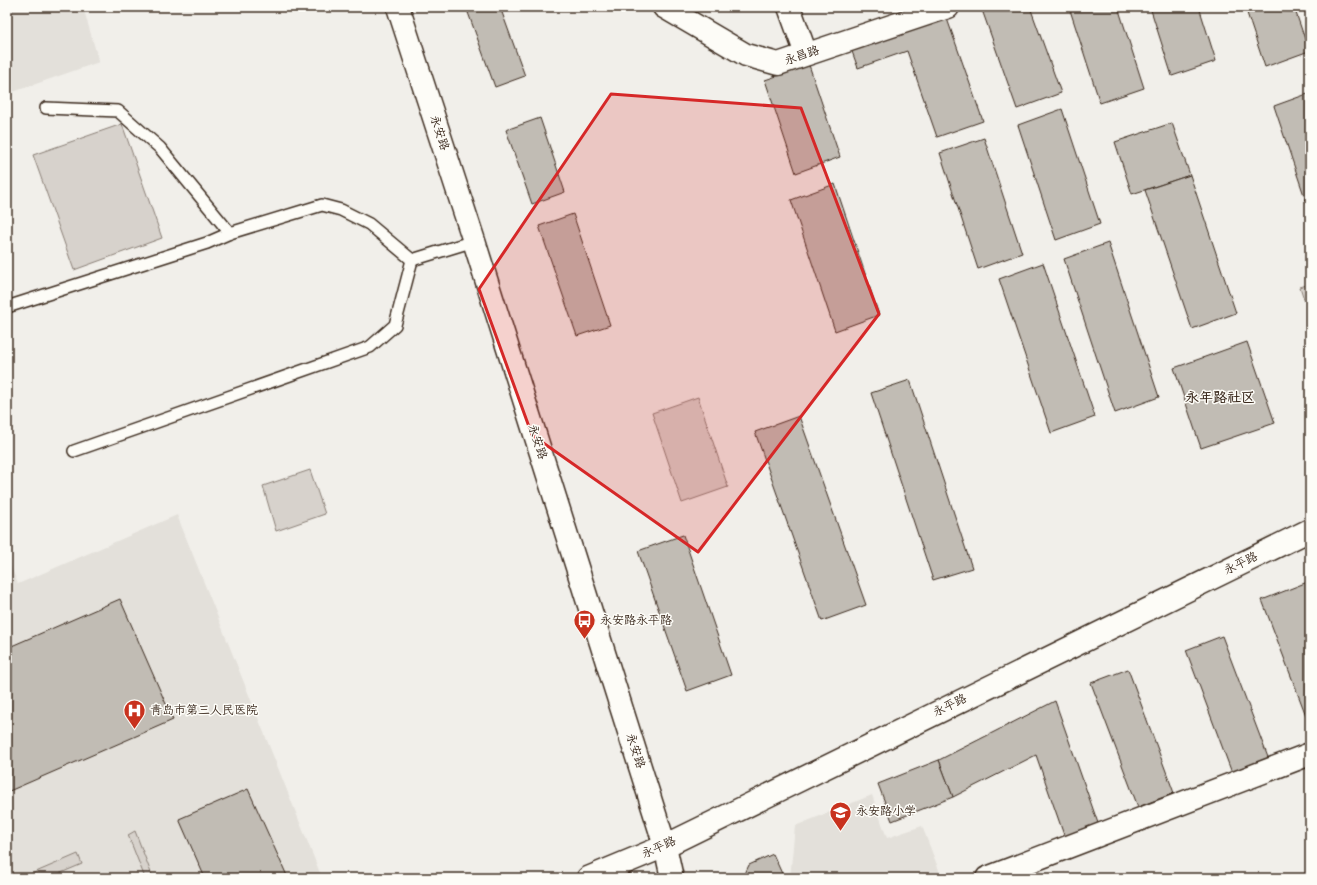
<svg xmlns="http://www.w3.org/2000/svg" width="1317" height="885" viewBox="0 0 1317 885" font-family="Mynerve,'LXGW WenKai TC',sans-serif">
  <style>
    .built { fill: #e3e0da }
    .green { fill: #d7d2cc; stroke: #897e75 }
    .building { fill: #c1bcb4; stroke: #3b2a1e }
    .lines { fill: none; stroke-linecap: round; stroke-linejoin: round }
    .service-casing { stroke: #3b2a1e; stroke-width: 14 }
    .minor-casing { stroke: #3b2a1e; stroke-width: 25 }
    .tertiary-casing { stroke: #3b2a1e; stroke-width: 25 }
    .secondary-casing { stroke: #3b2a1e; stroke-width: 25 }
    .service { stroke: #fdfcf7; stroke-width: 11 }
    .minor { stroke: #fdfcf7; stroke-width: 22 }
    .tertiary { stroke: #fdfcf7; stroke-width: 22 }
    .secondary { stroke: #fdfcf7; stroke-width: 22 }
    .marked { fill: #d62828; fill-opacity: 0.2; stroke: #d62828; stroke-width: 3; stroke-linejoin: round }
    .labels { text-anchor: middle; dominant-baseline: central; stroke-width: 3; stroke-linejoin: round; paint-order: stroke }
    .street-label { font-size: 12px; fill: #3b2a1e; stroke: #fdfcf7 }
    .poi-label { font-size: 12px; fill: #3b2a1e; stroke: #fdfcf7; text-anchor: start }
    .quarter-label { font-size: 14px; font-weight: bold; fill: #3b2a1e; stroke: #fdfcf7 }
  </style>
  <rect width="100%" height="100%" fill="#f1efea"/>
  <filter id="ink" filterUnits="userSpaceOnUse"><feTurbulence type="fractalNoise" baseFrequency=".025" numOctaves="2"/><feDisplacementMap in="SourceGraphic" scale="8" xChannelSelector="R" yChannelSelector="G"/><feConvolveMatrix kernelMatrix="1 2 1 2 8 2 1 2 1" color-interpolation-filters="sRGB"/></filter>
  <g filter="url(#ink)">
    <!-- built -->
    <g class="built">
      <polygon points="7,7 83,7 99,62 7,94"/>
      <polygon points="177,515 322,878 7,878 7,557 18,584"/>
      <polygon points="872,795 887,838 922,826 942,878 790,878 795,826"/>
    </g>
    <!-- green -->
    <g class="green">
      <polygon points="122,124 162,238 74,270 33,155"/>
      <polygon points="1310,284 1310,317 1300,287"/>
      <polygon points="698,397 728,487 682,503 652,413"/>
      <polygon points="310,470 325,514 276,531 263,486"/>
      <polygon points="135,831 153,878 145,878 128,835"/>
      <polygon points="78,854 82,864 49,878 22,878"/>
    </g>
    <!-- building -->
    <g class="building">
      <polygon points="466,7 500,7 525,76 495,87"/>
      <polygon points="981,7 1030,7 1061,93 1017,109"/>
      <polygon points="1069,7 1118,7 1144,88 1100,103"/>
      <polygon points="1150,7 1199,7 1216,61 1172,76"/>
      <polygon points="1245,7 1294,7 1309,51 1265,67"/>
      <polygon points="945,13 983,121 937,137 907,51 858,68 850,46"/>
      <polygon points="809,65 840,157 796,173 765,80"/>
      <polygon points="1310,93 1310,213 1274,106"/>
      <polygon points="1062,109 1100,224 1056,240 1018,125"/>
      <polygon points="540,118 565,192 532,204 506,130"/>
      <polygon points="1172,123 1190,175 1132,194 1115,142"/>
      <polygon points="984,138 1022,253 978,269 940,153"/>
      <polygon points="1190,175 1236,313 1192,329 1145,190"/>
      <polygon points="835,184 879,315 835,331 791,200"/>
      <polygon points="573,214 610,325 577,336 539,226"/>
      <polygon points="1108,243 1159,397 1115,413 1064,259"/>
      <polygon points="1043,263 1095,417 1051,433 999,279"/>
      <polygon points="1247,342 1275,423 1201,448 1174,368"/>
      <polygon points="910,380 972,568 933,580 871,393"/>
      <polygon points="799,416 866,605 822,621 755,432"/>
      <polygon points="683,535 731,675 687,691 638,551"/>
      <polygon points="1310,581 1310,726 1262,600"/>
      <polygon points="120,599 173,720 7,792 7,648"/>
      <polygon points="1222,636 1269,760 1232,773 1186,650"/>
      <polygon points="1128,669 1174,793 1138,807 1091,683"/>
      <polygon points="1055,701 1099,826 1065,838 1036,755 953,797 939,760"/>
      <polygon points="939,760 953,797 892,821 878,784"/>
      <polygon points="248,789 288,878 205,878 179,819"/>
      <polygon points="773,854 784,878 743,878 749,865"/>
    </g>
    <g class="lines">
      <defs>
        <g id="service">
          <polyline points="46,108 118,111 160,148 230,233 322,205 341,210 369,224 412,260 474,241"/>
          <polyline points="7,307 207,243 230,233"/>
          <polyline points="74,451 370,347 395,325 412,260"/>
        </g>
        <g id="minor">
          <polyline points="664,7 746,55 778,64 948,7"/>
          <polyline points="789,7 806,54"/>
          <polyline points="987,878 1310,754"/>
        </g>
        <polyline id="tertiary" points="398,7 474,241 665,846 672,878"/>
        <polyline id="secondary" points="588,878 665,846 1310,530"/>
      </defs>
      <!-- service casing -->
      <use href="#service" class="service-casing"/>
      <!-- minor casing -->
      <use href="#minor" class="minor-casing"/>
      <!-- tertiary casing -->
      <use href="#tertiary" class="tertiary-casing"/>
      <!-- secondary casing -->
      <use href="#secondary" class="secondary-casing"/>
      <!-- service -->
      <use href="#service" class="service"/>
      <!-- minor -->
      <use href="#minor" class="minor"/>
      <!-- tertiary -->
      <use href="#tertiary" class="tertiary"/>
      <!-- secondary -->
      <use href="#secondary" class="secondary"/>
    </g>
  </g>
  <!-- marked area -->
  <path class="marked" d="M 611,94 L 801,108 L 879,314 L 698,552 L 532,435 L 479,289 Z"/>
  <!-- icons -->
  <defs>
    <symbol id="bus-pin" viewBox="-11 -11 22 30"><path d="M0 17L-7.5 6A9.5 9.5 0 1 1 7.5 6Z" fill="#c8321e" stroke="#fdfcf7"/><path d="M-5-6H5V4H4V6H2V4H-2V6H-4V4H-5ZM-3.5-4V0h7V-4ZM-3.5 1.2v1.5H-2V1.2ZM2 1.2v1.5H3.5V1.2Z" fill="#fff"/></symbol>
    <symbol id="hospital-pin" viewBox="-11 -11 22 30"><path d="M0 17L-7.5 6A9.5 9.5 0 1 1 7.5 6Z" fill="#c8321e" stroke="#fdfcf7"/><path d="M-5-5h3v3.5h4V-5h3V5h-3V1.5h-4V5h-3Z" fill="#fff"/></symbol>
    <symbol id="school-pin" viewBox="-11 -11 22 30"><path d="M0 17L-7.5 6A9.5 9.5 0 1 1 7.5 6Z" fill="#c8321e" stroke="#fdfcf7"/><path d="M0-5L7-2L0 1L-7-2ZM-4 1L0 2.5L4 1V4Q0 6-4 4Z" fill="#fff"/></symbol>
  </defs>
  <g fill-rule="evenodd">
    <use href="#bus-pin" x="572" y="608" width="25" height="34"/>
    <use href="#hospital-pin" x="122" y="698" width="25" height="34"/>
    <use href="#school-pin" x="828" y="800" width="25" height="34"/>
  </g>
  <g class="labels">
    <!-- street labels -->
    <g class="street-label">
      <text transform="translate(802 56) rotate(-19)">永昌路</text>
      <text transform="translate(439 133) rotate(72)">永安路</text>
      <text transform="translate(537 442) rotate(72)">永安路</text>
      <text transform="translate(1241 564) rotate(-26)">永平路</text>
      <text transform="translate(950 706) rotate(-26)">永平路</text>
      <text transform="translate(635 751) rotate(72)">永安路</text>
      <text transform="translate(659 848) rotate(-24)">永平路</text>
    </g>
    <!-- poi labels -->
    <g class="poi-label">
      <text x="600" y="621">永安路永平路</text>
      <text x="150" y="711">青岛市第三人民医院</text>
      <text x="856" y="812">永安路小学</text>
    </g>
    <!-- quarter labels -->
    <g class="quarter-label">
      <text x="1220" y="398">永年路社区</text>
    </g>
  </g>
  <!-- margin -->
  <rect width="1317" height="885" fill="none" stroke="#fdfcf7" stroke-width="24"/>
  <rect x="12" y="12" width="1293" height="861" fill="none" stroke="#3b2a1e" stroke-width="1.5" filter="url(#ink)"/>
</svg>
